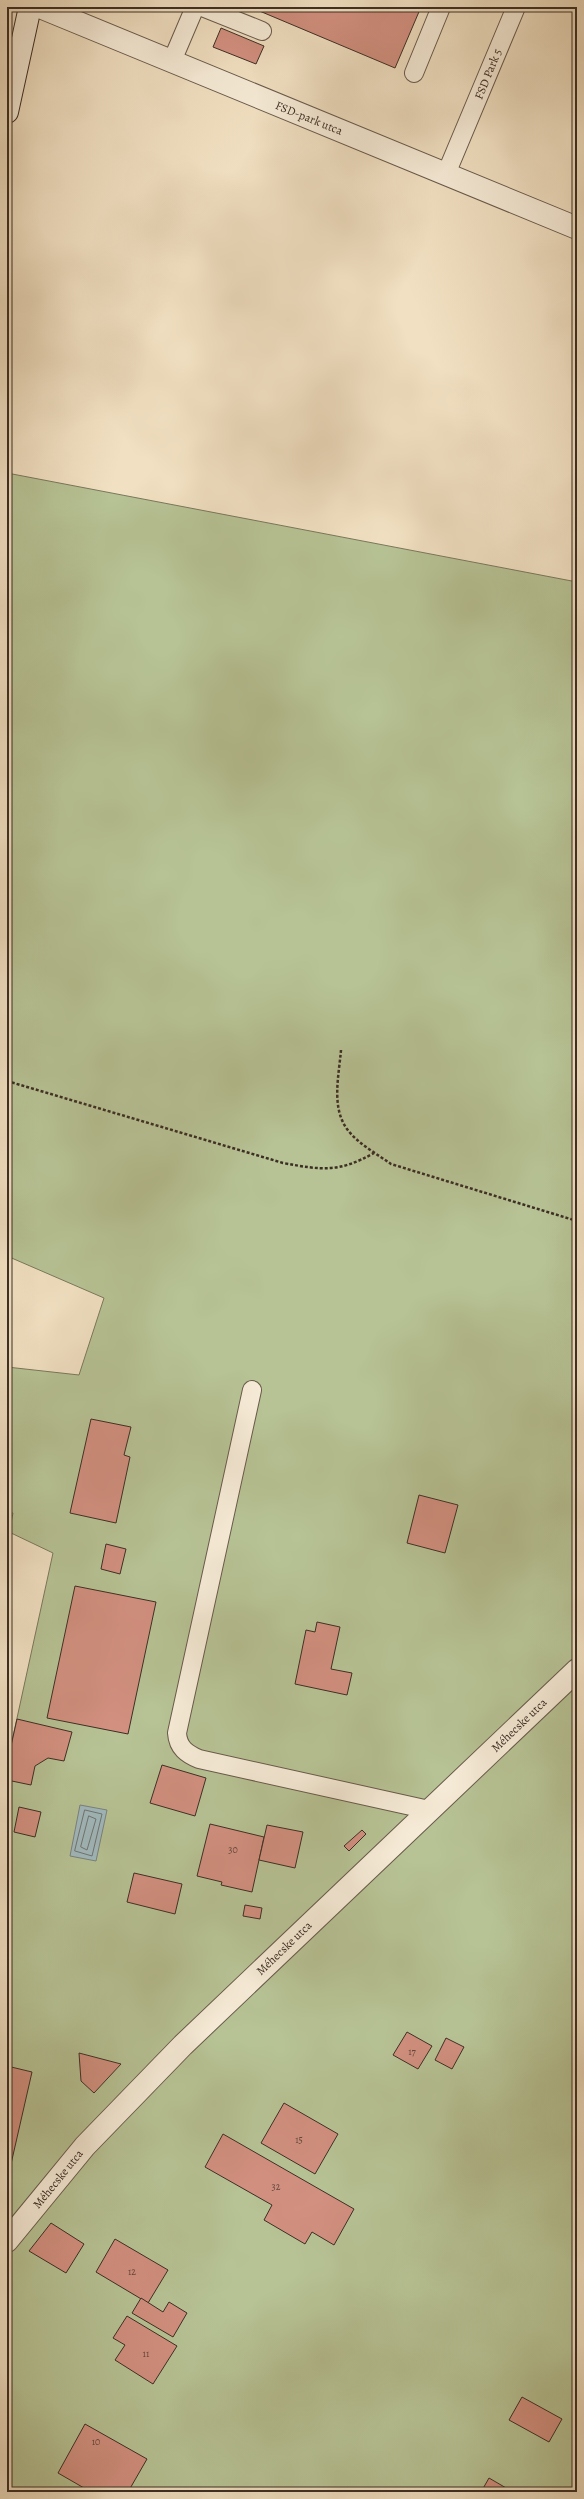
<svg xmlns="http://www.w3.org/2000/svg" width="584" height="2499" viewBox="0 0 584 2499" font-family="Alegreya,serif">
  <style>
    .green { fill: #b7c395; stroke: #7a785d }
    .water { fill: #a1babf; stroke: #798281 }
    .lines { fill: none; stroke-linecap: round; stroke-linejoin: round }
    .shore { stroke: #6e7472; stroke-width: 1 }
    .building { fill: #d29080; stroke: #3c2e25 }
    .lane-casing { stroke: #695a4c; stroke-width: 20 }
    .street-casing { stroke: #695a4c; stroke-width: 24 }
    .secondary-casing { stroke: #3c2e25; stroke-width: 24 }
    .path { stroke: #3c2e25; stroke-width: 2.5; stroke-dasharray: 3 2; stroke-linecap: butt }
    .lane { stroke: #f6ebd7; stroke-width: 18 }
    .street { stroke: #f6ebd7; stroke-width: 22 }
    .secondary { stroke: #f6ebd7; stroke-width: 22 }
    .labels { text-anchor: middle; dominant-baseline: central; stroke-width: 3; stroke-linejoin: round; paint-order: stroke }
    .number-label { font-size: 10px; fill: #62463c }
    .street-label { font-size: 12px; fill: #3c2e25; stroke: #f6ebd7 }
  </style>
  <rect width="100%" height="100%" fill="#f1e0c2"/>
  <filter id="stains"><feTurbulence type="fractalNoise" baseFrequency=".005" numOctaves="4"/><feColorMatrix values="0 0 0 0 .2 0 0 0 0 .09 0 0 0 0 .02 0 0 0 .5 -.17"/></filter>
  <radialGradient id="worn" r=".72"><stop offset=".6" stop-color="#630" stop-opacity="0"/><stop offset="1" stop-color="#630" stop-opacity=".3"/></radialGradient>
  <!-- green -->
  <polygon class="green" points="7,473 577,582 577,2492 7,2492 7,1764 53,1553 9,1532 13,1513 7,1512 7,1367 79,1375 104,1298 7,1256"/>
  <!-- water -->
  <polygon class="water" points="80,1805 107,1810 96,1861 70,1856"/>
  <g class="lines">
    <!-- shore -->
    <g class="shore">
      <polygon points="85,1810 102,1814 92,1856 75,1851"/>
      <polygon points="89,1816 96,1819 87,1850 81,1847"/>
    </g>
  </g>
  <!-- building -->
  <g class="building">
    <polygon points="250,7 421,7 395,68"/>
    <polygon points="221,28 264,46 256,64 213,47"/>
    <polygon points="91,1419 131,1427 124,1455 130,1457 116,1523 70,1513"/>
    <polygon points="419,1495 458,1505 445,1553 407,1543"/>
    <polygon points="106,1544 126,1549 120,1574 101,1569"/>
    <polygon points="75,1586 156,1602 128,1734 47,1718"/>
    <polygon points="317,1622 340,1627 331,1669 352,1673 347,1695 295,1684 306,1630 315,1632"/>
    <polygon points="17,1719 72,1732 64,1761 48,1758 35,1766 31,1785 7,1780 7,1764"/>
    <polygon points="162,1765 206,1778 195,1816 150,1803"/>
    <polygon points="19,1807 41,1812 35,1837 14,1832"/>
    <polygon points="210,1824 264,1837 252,1892 221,1885 222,1882 197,1876"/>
    <polygon points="267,1825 303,1832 295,1868 259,1860"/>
    <polygon points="362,1830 366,1834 349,1851 344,1846"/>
    <polygon points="7,1870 11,1871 8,1886 7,1886"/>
    <polygon points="134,1873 182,1884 175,1914 127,1902"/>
    <polygon points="245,1905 262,1908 260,1919 243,1916"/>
    <polygon points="407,2032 432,2046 418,2069 393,2055"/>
    <polygon points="446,2038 464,2047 452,2069 435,2060"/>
    <polygon points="79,2053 121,2064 94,2093 81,2081"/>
    <polygon points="7,2066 32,2072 11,2164 7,2163"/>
    <polygon points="284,2103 338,2134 315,2174 261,2143"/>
    <polygon points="223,2134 354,2209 334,2245 312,2232 305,2244 264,2220 272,2205 205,2167"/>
    <polygon points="51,2223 84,2244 66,2273 29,2251"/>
    <polygon points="115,2239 168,2270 148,2303 96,2272"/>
    <polygon points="141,2298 163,2312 169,2302 187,2313 173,2337 132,2313"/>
    <polygon points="127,2316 177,2346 153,2384 115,2360 125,2345 113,2338"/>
    <polygon points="522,2397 562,2419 549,2442 509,2420"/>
    <polygon points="85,2424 147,2459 128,2492 91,2492 58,2473"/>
    <polygon points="489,2478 513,2492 481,2492"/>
  </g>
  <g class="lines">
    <defs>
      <g id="lane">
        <polyline points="202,7 262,31"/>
        <polyline points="172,61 195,7"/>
        <polyline points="414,73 441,7"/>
        <polyline points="446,174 516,7"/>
        <path d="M 252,1390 L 177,1733 C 178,1748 187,1754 199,1759 L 429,1810"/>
      </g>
      <g id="street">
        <polyline points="40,7 577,228"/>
        <polyline points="7,2241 85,2146 183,2045 577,1670"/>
      </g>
      <polyline id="secondary" points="7,112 30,7"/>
    </defs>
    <!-- lane casing -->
    <use href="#lane" class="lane-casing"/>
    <!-- street casing -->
    <use href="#street" class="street-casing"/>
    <!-- secondary casing -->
    <use href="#secondary" class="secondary-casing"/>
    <!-- path -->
    <g class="path">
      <path d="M 341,1050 C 339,1075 331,1107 347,1129 C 357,1143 377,1154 391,1164 L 577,1221"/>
      <path d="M 7,1081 L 283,1163 C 322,1170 338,1173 374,1153"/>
    </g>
    <!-- lane -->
    <use href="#lane" class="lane"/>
    <!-- street -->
    <use href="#street" class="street"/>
    <!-- secondary -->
    <use href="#secondary" class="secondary"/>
  </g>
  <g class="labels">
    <!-- number labels -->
    <g class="number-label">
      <text x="233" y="1849">30</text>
      <text x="412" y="2051">17</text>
      <text x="299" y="2139">15</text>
      <text x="276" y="2186">32</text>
      <text x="132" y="2271">12</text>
      <text x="146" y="2353">11</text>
      <text x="96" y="2441">10</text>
    </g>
    <!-- street labels -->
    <g class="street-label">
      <text transform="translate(488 74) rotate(-68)">FSD Park 5</text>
      <text transform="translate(309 118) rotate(22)">FSD-park utca</text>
      <text transform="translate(519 1725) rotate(-44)">Méhecske utca</text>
      <text transform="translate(284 1948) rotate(-44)">Méhecske utca</text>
      <text transform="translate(58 2179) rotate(-51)">Méhecske utca</text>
    </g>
  </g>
  <!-- margin -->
  <rect width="584" height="2499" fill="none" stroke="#f1e0c2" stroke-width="24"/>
  <rect x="8" y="8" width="568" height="2483" fill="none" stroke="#3c2e25" stroke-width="2"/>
  <rect x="12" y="12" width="560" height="2475" fill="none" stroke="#3c2e25"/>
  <rect width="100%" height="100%" filter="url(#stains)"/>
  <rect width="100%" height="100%" fill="url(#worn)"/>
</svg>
